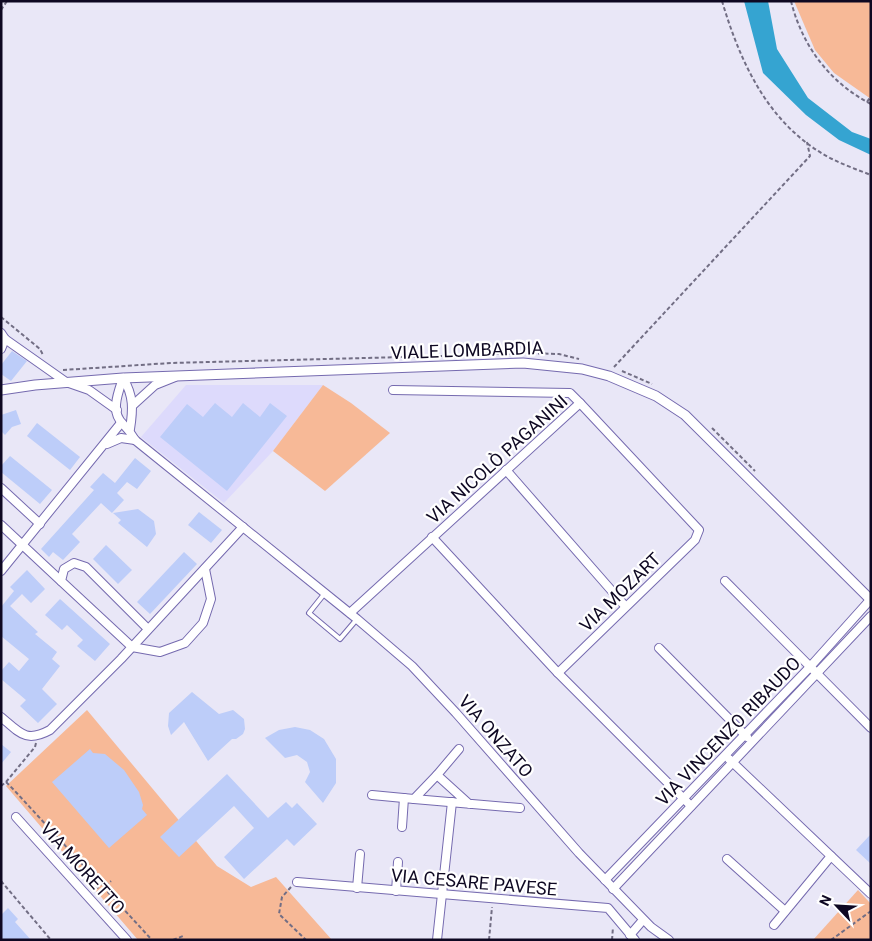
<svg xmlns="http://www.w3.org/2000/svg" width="872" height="941" viewBox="0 0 872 941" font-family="Roboto,sans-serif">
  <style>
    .built { fill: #dddafc }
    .green { fill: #f7b997 }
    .water { fill: #35a4d1 }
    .building { fill: #bdcdf9 }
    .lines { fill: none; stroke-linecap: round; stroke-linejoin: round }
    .service-casing { stroke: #756aaf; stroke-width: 6 }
    .minor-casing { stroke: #756aaf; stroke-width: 10 }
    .tertiary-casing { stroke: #756aaf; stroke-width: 11 }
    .path { stroke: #726e84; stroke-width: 2; stroke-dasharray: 4 2.5; stroke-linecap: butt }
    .service { stroke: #fff; stroke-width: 4 }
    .minor { stroke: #fff; stroke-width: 8 }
    .tertiary { stroke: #fff; stroke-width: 9 }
    .labels { text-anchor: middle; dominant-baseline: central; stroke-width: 4.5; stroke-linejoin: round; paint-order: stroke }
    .street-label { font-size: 18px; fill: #0e0822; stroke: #fff }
  </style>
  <rect width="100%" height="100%" fill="#e9e7f7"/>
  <!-- built -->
  <polygon class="built" points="186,385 323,385 273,451 224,503 141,437"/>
  <!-- green -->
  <g class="green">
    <polygon points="794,1 871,1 871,99 834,73 815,50"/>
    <polygon points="323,385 351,403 390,433 325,491 273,451"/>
    <polygon points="87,710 217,866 251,887 276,877 332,940 138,940 6,786"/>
    <polygon points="858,890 871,904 871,940 813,940"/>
  </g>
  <!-- water -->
  <polygon class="water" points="744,1 768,1 777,49 808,98 852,132 871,139 871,155 839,140 806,115 763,73"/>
  <!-- building -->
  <g class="building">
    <polygon points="12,351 27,361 11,381 1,374 1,365"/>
    <polygon points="215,403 232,417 243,403 260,417 270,403 287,416 227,491 160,437 187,404 203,417"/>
    <polygon points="16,410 21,424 12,427 5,435 1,431 1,415"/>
    <polygon points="37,423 80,457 70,470 27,436"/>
    <polygon points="10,456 52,490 40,504 1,472 1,466"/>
    <polygon points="135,458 151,471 137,489 127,482 117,493 124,500 112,513 101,503 72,534 80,542 63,560 53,552 49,557 41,549 94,490 90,487 103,473 115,483"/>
    <polygon points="138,509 154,521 156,534 147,547 118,523 121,520 113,513"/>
    <polygon points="199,512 222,530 211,543 188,525"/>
    <polygon points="106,545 132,570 118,584 93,559"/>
    <polygon points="184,552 197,564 150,614 137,602"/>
    <polygon points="27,570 45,589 31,603 22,594 10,606 38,632 35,634 57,652 52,659 60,666 42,689 57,704 38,723 20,706 26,700 1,679 1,671 9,662 19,671 29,659 1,636 1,607 14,591 10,587"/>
    <polygon points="60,599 110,644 95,661 77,646 83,640 67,625 62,630 45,615"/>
    <polygon points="192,692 219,714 233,710 244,719 245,729 243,734 236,739 232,739 208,761 184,722 171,735 168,726 169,713"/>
    <polygon points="295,727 310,730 324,739 336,759 336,783 323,803 305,782 310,772 307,762 297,755 285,758 265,738 279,730"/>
    <polygon points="1,744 11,752 1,764"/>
    <polygon points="90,749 93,753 105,754 124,770 139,792 143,805 142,809 147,815 109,848 52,782"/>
    <polygon points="227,774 268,818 286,802 292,808 297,803 317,824 294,846 287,839 244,879 224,857 254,828 234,806 179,857 160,837"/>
    <polygon points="871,834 871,864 856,850"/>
    <polygon points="8,908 18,919 15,922 31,940 4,940 1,937 1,915"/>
  </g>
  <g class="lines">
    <defs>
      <polyline id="service" points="325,593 309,613 340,639 357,619"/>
      <g id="minor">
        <polyline points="1,333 5,339 66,382 89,390 117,410"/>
        <polyline points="1,349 5,339"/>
        <path d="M 123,378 C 118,393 110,412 123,424 C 129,430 131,433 135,440 L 357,619 L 412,666 L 456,713 L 579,853 L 651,927 L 669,940"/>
        <path d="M 123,378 C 134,396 133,410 130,429"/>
        <polyline points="393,390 570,393 580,403"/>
        <polyline points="133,405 155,385 175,377"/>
        <polyline points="107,444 121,438 135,440"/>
        <polyline points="506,470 625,606"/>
        <polyline points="1,488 40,524"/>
        <polyline points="1,525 61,581"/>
        <polyline points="432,537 558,673 691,806"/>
        <polyline points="1,571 121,423"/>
        <polyline points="725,581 871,728"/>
        <polyline points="350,613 580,403 699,530 695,540 558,673"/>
        <polyline points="148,629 86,567 74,563 64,569 61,581 132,647 160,652 185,643 203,623 211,599 205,569"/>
        <polyline points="659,648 747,737"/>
        <path d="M 1,717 C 20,733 26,743 50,730 L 121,659 L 243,527"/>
        <polyline points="729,759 871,894"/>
        <polyline points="437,775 459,749"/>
        <polyline points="372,795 414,799"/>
        <polyline points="469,804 437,775 414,799 520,808"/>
        <polyline points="16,817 127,940"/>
        <polyline points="402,827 404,798"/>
        <polyline points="727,859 785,911"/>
        <polyline points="605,880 809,668 870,600"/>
        <polyline points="297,882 608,908 635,940"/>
        <polyline points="357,888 360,854"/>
        <polyline points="613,889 871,616"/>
        <polyline points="396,891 398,862"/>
        <polyline points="774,925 831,856"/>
        <polyline points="630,935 643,920"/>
        <polyline points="437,940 452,802"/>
      </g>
      <polyline id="tertiary" points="1,390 35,385 123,378 523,363 582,369 609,376 656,396 685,415 871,600"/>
    </defs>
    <!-- service casing -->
    <use href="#service" class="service-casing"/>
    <!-- minor casing -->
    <use href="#minor" class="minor-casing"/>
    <!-- tertiary casing -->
    <use href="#tertiary" class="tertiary-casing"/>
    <!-- path -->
    <g class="path">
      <path d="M 722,1 C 741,65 770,127 832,159 C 844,165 858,170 871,175"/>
      <path d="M 791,1 C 802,46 830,83 871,104"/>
      <polyline points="1,10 7,1"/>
      <polyline points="867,102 871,96"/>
      <polyline points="1,317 40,349 43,355"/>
      <polyline points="525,353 559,354 579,359"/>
      <polyline points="470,355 520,353"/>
      <polyline points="614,367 810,156 807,142"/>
      <polyline points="63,370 171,363 442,356"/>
      <polyline points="622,371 652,384"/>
      <polyline points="712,428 755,471"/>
      <polyline points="6,782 35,747 36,743"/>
      <polyline points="1,786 6,782 14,790 152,940"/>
      <polyline points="85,880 87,879 101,890 111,881"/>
      <polyline points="1,881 51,940"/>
      <polyline points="291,887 282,897 279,914 306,940"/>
      <polyline points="173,940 183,936"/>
      <polyline points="489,940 492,907"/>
      <polyline points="612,940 613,927"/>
      <polyline points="831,940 871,911"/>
    </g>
    <!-- service -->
    <use href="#service" class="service"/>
    <!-- minor -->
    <use href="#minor" class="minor"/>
    <!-- tertiary -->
    <use href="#tertiary" class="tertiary"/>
  </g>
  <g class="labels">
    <!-- street labels -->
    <g class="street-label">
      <text transform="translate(467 350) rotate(-2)">VIALE LOMBARDIA</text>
      <text transform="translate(497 459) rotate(-42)">VIA NICOLÒ PAGANINI</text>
      <text transform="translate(620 592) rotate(-44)">VIA MOZART</text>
      <text transform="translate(728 731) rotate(-46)">VIA VINCENZO RIBAUDO</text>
      <text transform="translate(496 736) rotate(49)">VIA ONZATO</text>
      <text transform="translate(83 868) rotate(48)">VIA MORETTO</text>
      <text transform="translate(474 882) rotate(5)">VIA CESARE PAVESE</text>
    </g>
  </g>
  <!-- border -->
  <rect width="872" height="941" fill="none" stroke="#0e0822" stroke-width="5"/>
  <!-- north arrow -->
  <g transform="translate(837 906) rotate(295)" stroke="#ffffff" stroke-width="4" paint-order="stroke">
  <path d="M0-4L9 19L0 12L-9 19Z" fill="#0e0822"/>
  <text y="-8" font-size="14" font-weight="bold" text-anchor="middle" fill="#0e0822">N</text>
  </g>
</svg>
